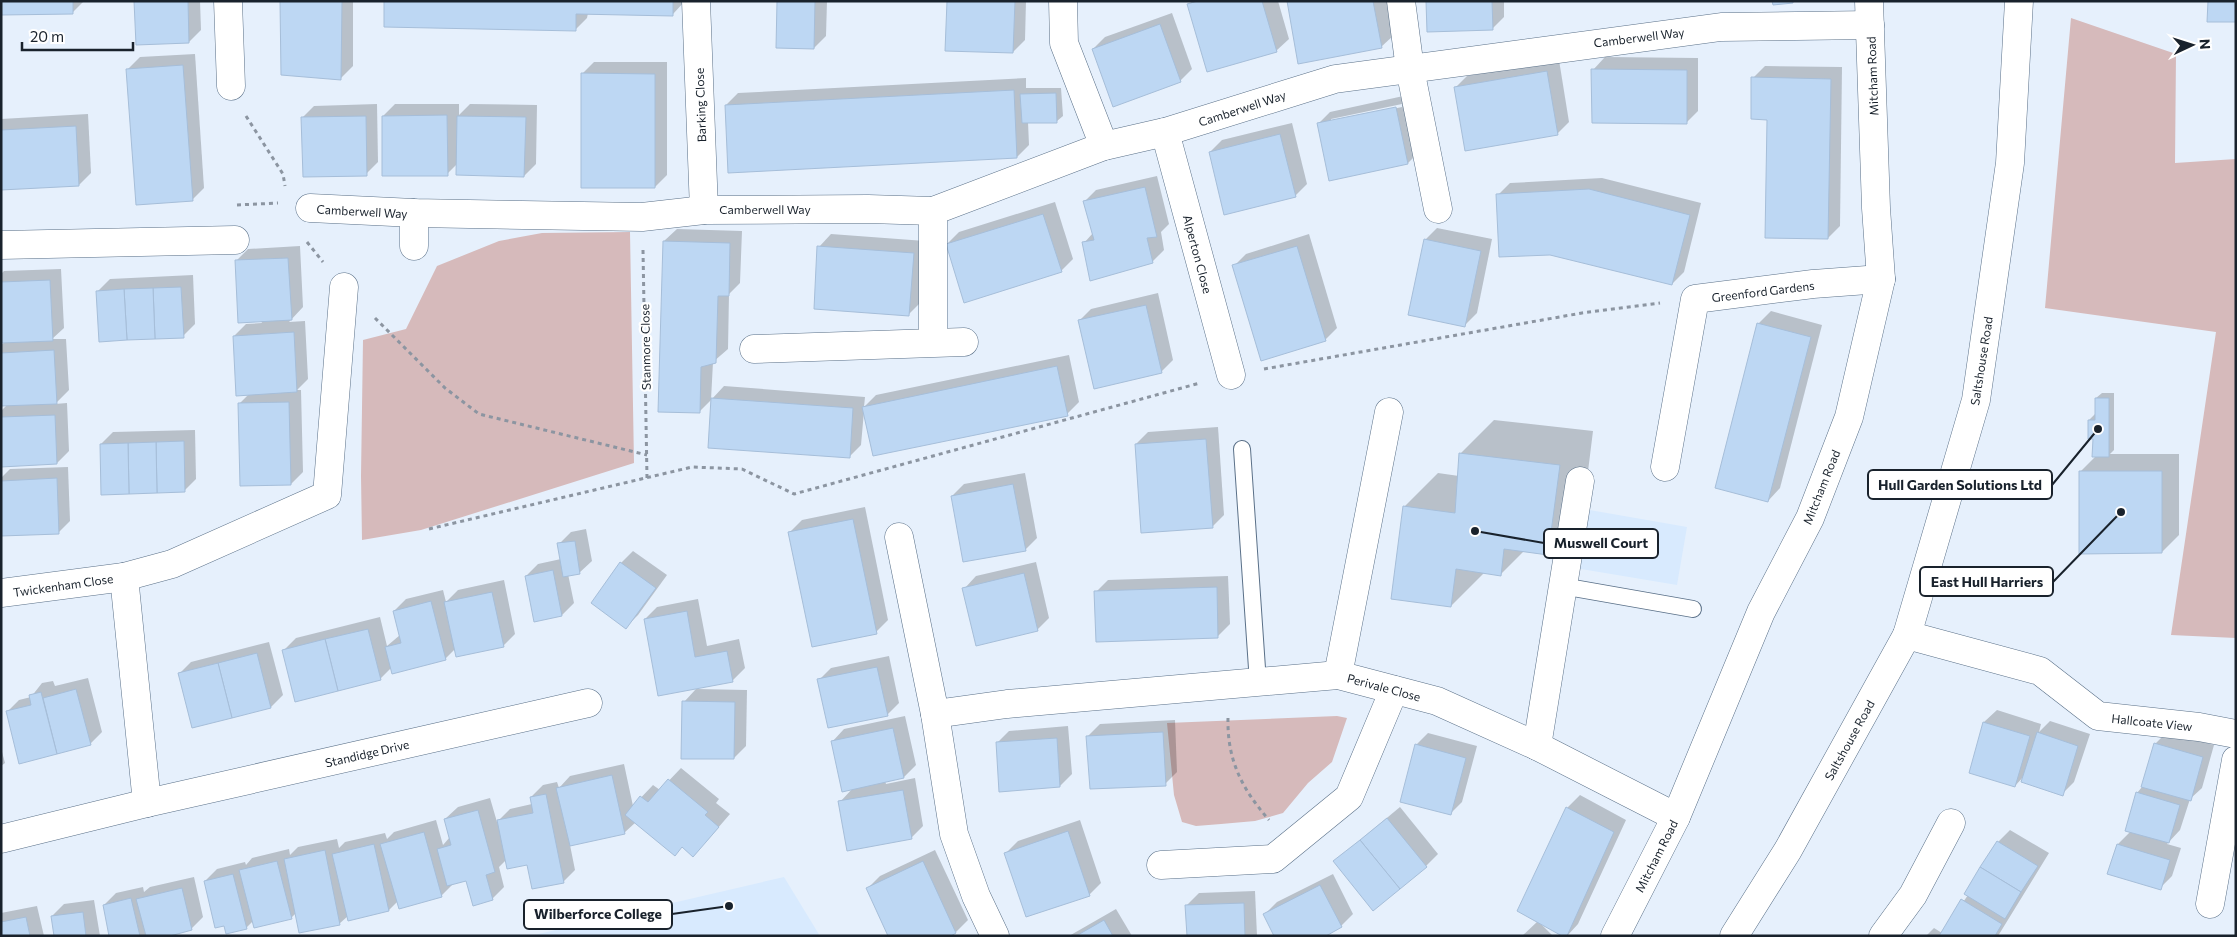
<svg xmlns="http://www.w3.org/2000/svg" width="2237" height="937" viewBox="0 0 2237 937" font-family="Commissioner,sans-serif">
  <style>
    .built { fill: #d8eafe }
    .green { fill: #d6babb }
    .shadow { fill: #0003; fill-rule: evenodd }
    .building { fill: #bdd7f3; stroke: #a6bed9 }
    .lines { fill: none; stroke-linecap: round; stroke-linejoin: round }
    .service-casing { stroke: #5a7088; stroke-width: 18 }
    .minor-casing { stroke: #5a7088; stroke-width: 29 }
    .secondary-casing { stroke: #5a7088; stroke-width: 29 }
    .path { stroke: #8c95a1; stroke-width: 3; stroke-dasharray: 4 4; stroke-linecap: butt }
    .service { stroke: #fff; stroke-width: 16 }
    .minor { stroke: #fff; stroke-width: 28 }
    .secondary { stroke: #fff; stroke-width: 28 }
    .labels { text-anchor: middle; dominant-baseline: central; stroke-width: 4.5; stroke-linejoin: round; paint-order: stroke }
    .street-label { font-size: 12px; fill: #19222c; stroke: #fff }
    .leader { fill: none; stroke: #19222c; stroke-width: 2 }
    .callout-dot { fill: #19222c; stroke: #fff; stroke-width: 2 }
    .callout { fill: #fff; stroke: #19222c; stroke-width: 2 }
    .callout-label { font-size: 14px; text-anchor: middle; font-weight: bold; fill: #19222c }
  </style>
  <rect width="100%" height="100%" fill="#e6f0fc"/>
  <!-- built -->
  <g class="built">
    <polygon points="1584,509 1687,527 1677,585 1575,568"/>
    <polygon points="784,877 820,936 530,936"/>
  </g>
  <!-- green -->
  <g class="green">
    <polygon points="2071,18 2176,54 2175,163 2236,159 2236,638 2171,635 2216,332 2045,308"/>
    <polygon points="630,232 634,463 421,530 362,540 361,476 363,340 406,329 437,266 499,241 542,233"/>
    <polygon points="1337,716 1347,718 1332,762 1308,783 1283,813 1255,821 1221,824 1196,826 1182,822 1174,795 1167,723"/>
  </g>
  <!-- shadow -->
  <g class="shadow">
    <polygon points="1,1 84,1 73,12"/>
    <polygon points="136,1 200,1 201,30 189,42"/>
    <polygon points="282,1 353,1 353,66 341,78"/>
    <polygon points="385,1 685,1 673,14 588,13 587,18 575,30"/>
    <polygon points="778,1 827,1 826,36 814,48"/>
    <polygon points="948,1 1026,1 1025,40 1013,52"/>
    <polygon points="1192,1 1278,1 1289,39 1276,51 1189,5"/>
    <polygon points="1288,1 1387,1 1394,35 1381,47"/>
    <polygon points="1427,1 1504,1 1504,17 1492,29"/>
    <polygon points="1172,13 1192,69 1180,81 1093,49 1105,37"/>
    <polygon points="195,54 204,188 192,200 128,69 140,57"/>
    <polygon points="1605,57 1698,58 1698,111 1686,123 1593,70"/>
    <polygon points="1559,60 1569,122 1557,134 1455,88 1467,76"/>
    <polygon points="594,62 667,62 667,175 655,187 582,74"/>
    <polygon points="1765,66 1842,67 1840,226 1828,238 1768,118 1753,78"/>
    <polygon points="1026,78 1026,88 1061,88 1063,116 1057,121 1028,122 1029,145 1017,157 726,105 738,93"/>
    <path d="M 1408,95 L 1420,151 L 1408,163 L 1318,124 L 1330,112 ZM 1402,104 L 1402,107 L 1331,122 L 1331,119 Z"/>
    <polygon points="377,104 378,162 366,174 302,118 314,106"/>
    <polygon points="395,104 459,104 459,115 470,104 537,105 536,164 524,176 457,164 447,174 383,116"/>
    <polygon points="88,114 91,173 79,185 1,189 1,119"/>
    <polygon points="1292,123 1307,184 1295,196 1210,152 1222,140"/>
    <polygon points="1157,176 1169,224 1161,232 1164,250 1152,262 1084,243 1093,233 1084,202 1096,190"/>
    <polygon points="1602,178 1701,203 1684,272 1672,284 1498,195 1510,183"/>
    <polygon points="1055,202 1073,259 1061,271 947,244 959,232"/>
    <polygon points="1437,228 1492,239 1477,313 1465,325 1425,240"/>
    <polygon points="677,229 742,231 740,283 729,294 728,349 713,362 711,400 724,386 865,397 864,407 876,395 1069,355 1079,402 1067,414 864,411 861,445 849,457 712,399 699,412 664,241"/>
    <polygon points="831,234 925,241 921,302 909,314 819,247"/>
    <polygon points="1309,234 1337,328 1325,340 1234,266 1246,254"/>
    <polygon points="300,246 303,307 289,322 305,321 308,379 297,390 301,390 303,472 291,484 239,404 249,394 234,336 246,324 262,323 236,261 248,249"/>
    <polygon points="61,269 64,328 52,339 66,339 69,390 55,404 67,403 69,451 57,463 1,466 1,411 8,404 1,405 1,345 5,342 1,342 1,274 4,271"/>
    <polygon points="193,275 195,324 183,336 98,291 110,279"/>
    <polygon points="1158,293 1173,360 1161,372 1079,321 1091,309"/>
    <polygon points="1771,311 1822,325 1780,488 1768,501 1716,487 1759,323"/>
    <polygon points="2102,393 2114,393 2114,450 2110,454 2179,454 2179,535 2162,552 2080,472 2096,456 2094,437 2089,420 2095,414 2096,398"/>
    <polygon points="1494,420 1593,431 1582,520 1548,554 1524,551 1501,574 1485,572 1451,606 1404,507 1438,473 1459,476 1460,454"/>
    <polygon points="1218,427 1224,515 1212,527 1136,444 1148,432"/>
    <polygon points="195,430 196,479 184,491 101,444 113,432"/>
    <polygon points="68,467 70,521 58,533 1,535 1,478 10,469"/>
    <polygon points="1025,473 1037,538 1025,550 952,496 964,484"/>
    <polygon points="865,507 888,620 876,632 790,532 802,520"/>
    <polygon points="586,529 592,561 579,573 568,574 574,603 562,615 535,621 526,576 538,564 561,559 559,544 571,532"/>
    <polygon points="633,551 667,575 638,615 626,627 593,603 621,563"/>
    <polygon points="1036,562 1049,618 1037,630 964,589 976,576"/>
    <polygon points="1228,576 1230,624 1218,636 1096,592 1108,580"/>
    <polygon points="504,580 515,634 503,646 456,648 445,659 391,668 380,679 284,650 296,638 380,617 387,646 400,635 394,611 406,599 443,590 446,602 458,590"/>
    <polygon points="698,599 707,646 739,639 745,668 733,680 659,694 645,619 657,607"/>
    <polygon points="269,642 283,695 271,707 179,674 191,662"/>
    <polygon points="889,656 899,703 887,715 819,680 831,668"/>
    <polygon points="88,678 102,732 90,744 20,762 7,712 19,700 31,697 42,683 53,681 55,686"/>
    <polygon points="696,689 747,690 746,746 734,758 684,702"/>
    <polygon points="1997,710 2041,724 2039,732 2050,721 2090,734 2074,782 2062,794 2024,776 2015,786 1984,722"/>
    <polygon points="905,716 916,765 904,777 885,781 886,784 915,778 923,826 911,838 840,802 853,788 832,742 844,729"/>
    <polygon points="1175,720 1177,772 1165,784 1088,736 1100,724"/>
    <polygon points="1068,726 1072,774 1060,786 997,743 1009,731"/>
    <polygon points="2167,732 2214,745 2202,788 2190,799 2180,830 2167,844 2181,848 2172,876 2160,888 2118,844 2131,831 2137,793 2142,787 2155,744"/>
    <polygon points="1428,733 1477,746 1462,802 1450,814 1416,745"/>
    <polygon points="1,748 5,763 1,766"/>
    <polygon points="624,764 633,806 653,785 660,790 681,768 719,799 716,803 730,814 705,843 683,846 636,822 624,833 570,845 575,870 563,882 528,863 506,860 499,867 504,887 492,899 467,879 453,884 441,896 398,901 389,910 349,919 348,916 339,924 297,912 291,918 253,921 246,928 205,881 217,869 245,862 246,865 252,858 289,849 290,855 298,847 337,839 339,848 345,842 385,833 387,839 394,832 436,820 443,845 450,837 445,819 458,807 490,798 497,822 510,809 532,804 531,797 543,785 557,782 559,788 570,776"/>
    <polygon points="1580,795 1626,820 1578,924 1567,936 1540,923 1553,936 1522,936 1538,921 1519,910 1568,807"/>
    <polygon points="1400,807 1438,854 1426,866 1335,861"/>
    <polygon points="1080,820 1101,883 1089,895 1006,853 1018,841"/>
    <polygon points="2010,830 2049,853 1998,936 1926,936 1934,928 1942,933 1968,895 1998,842"/>
    <polygon points="935,850 968,920 956,932 868,888 880,876"/>
    <polygon points="1333,874 1353,914 1341,926 1265,914 1277,902"/>
    <polygon points="194,877 203,917 191,929 164,936 111,936 104,905 116,893 143,887 144,892 150,887"/>
    <polygon points="1255,891 1257,936 1188,936 1187,905 1199,893"/>
    <polygon points="94,900 100,936 55,936 52,916 64,904"/>
    <polygon points="37,906 44,936 1,936 1,913"/>
    <polygon points="1116,909 1132,936 1069,936"/>
  </g>
  <!-- building -->
  <g class="building">
    <polygon points="1,1 73,1 73,14 1,15"/>
    <polygon points="134,1 188,1 189,43 136,45"/>
    <polygon points="280,1 342,1 341,80 281,75"/>
    <polygon points="384,1 673,1 673,16 576,14 576,31 384,27"/>
    <polygon points="777,1 815,1 814,49 776,48"/>
    <polygon points="947,1 1015,1 1013,53 945,51"/>
    <polygon points="1198,1 1262,1 1277,52 1207,72 1187,4"/>
    <polygon points="1287,1 1373,1 1382,48 1298,64"/>
    <polygon points="1426,1 1492,1 1493,30 1427,32"/>
    <polygon points="1772,1 1793,1 1793,3 1773,5"/>
    <polygon points="2208,1 2236,1 2236,22 2207,22"/>
    <polygon points="1160,24 1181,82 1113,107 1092,49"/>
    <polygon points="183,65 193,201 136,205 126,69"/>
    <polygon points="1591,69 1687,70 1687,124 1592,123"/>
    <polygon points="1547,71 1558,135 1465,151 1454,87"/>
    <polygon points="581,73 655,74 655,188 581,188"/>
    <polygon points="1751,77 1831,79 1828,239 1765,238 1767,120 1751,119"/>
    <polygon points="1014,90 1017,158 728,173 725,105"/>
    <polygon points="1056,93 1057,123 1022,123 1020,94"/>
    <polygon points="1396,107 1408,164 1329,181 1317,123"/>
    <polygon points="447,115 448,176 382,176 382,116"/>
    <polygon points="366,116 367,176 303,177 301,117"/>
    <polygon points="457,116 526,117 524,177 456,175"/>
    <polygon points="76,126 79,186 1,190 1,130"/>
    <polygon points="1280,134 1296,197 1224,215 1209,152"/>
    <polygon points="1145,187 1157,237 1147,238 1153,263 1090,281 1082,242 1094,240 1083,201"/>
    <polygon points="1589,189 1690,215 1672,285 1550,255 1499,257 1496,194"/>
    <polygon points="1043,214 1062,272 964,303 946,244"/>
    <polygon points="1424,239 1481,251 1465,327 1408,315"/>
    <polygon points="663,241 730,243 729,296 718,296 716,363 701,367 700,413 658,412"/>
    <polygon points="817,246 914,253 909,316 814,309"/>
    <polygon points="1297,246 1326,341 1261,361 1232,265"/>
    <polygon points="288,258 292,320 238,323 235,260"/>
    <polygon points="50,280 53,341 1,343 1,282"/>
    <polygon points="181,287 184,338 155,339 153,288"/>
    <polygon points="153,288 155,339 127,340 124,289"/>
    <polygon points="124,289 127,340 99,342 96,291"/>
    <polygon points="1146,305 1162,373 1094,389 1078,320"/>
    <polygon points="1757,323 1811,337 1768,502 1715,488"/>
    <polygon points="294,332 297,392 236,396 233,336"/>
    <polygon points="54,350 57,404 1,406 1,353"/>
    <polygon points="1057,366 1068,416 873,456 862,407"/>
    <polygon points="711,398 853,408 850,458 708,448"/>
    <polygon points="2095,398 2109,398 2109,457 2092,457 2093,439 2088,439 2088,420 2095,420"/>
    <polygon points="289,402 291,485 240,486 238,403"/>
    <polygon points="55,415 57,464 1,467 1,417"/>
    <polygon points="1206,439 1213,528 1141,533 1135,444"/>
    <polygon points="184,441 185,492 157,493 156,442"/>
    <polygon points="156,442 157,493 129,494 128,443"/>
    <polygon points="128,443 129,494 101,495 100,444"/>
    <polygon points="1459,453 1560,465 1548,555 1504,549 1501,576 1456,569 1451,607 1391,599 1403,506 1455,513"/>
    <polygon points="2079,471 2162,471 2162,553 2079,554"/>
    <polygon points="57,478 59,534 1,536 1,481"/>
    <polygon points="1013,484 1026,551 963,562 951,496"/>
    <polygon points="853,519 877,634 812,647 788,532"/>
    <polygon points="575,541 580,574 563,577 557,543"/>
    <polygon points="620,562 656,588 626,629 591,603"/>
    <polygon points="553,570 562,616 534,622 525,576"/>
    <polygon points="1024,573 1038,631 976,646 962,588"/>
    <polygon points="1217,587 1218,638 1096,642 1094,591"/>
    <polygon points="492,592 504,647 456,657 444,602"/>
    <polygon points="431,601 446,660 392,674 385,647 401,643 393,611"/>
    <polygon points="687,611 695,657 727,651 733,682 658,696 644,619"/>
    <polygon points="368,629 381,680 338,691 325,639"/>
    <polygon points="325,639 338,691 295,702 282,650"/>
    <polygon points="257,653 271,708 232,718 218,663"/>
    <polygon points="218,663 232,718 192,728 178,673"/>
    <polygon points="877,667 888,716 828,728 817,679"/>
    <polygon points="76,689 91,745 57,754 43,698"/>
    <polygon points="41,692 57,754 19,764 6,711 31,705 29,695"/>
    <polygon points="682,701 735,702 734,759 681,759"/>
    <polygon points="1983,722 2030,736 2015,787 1969,773"/>
    <polygon points="893,728 904,778 842,792 831,741"/>
    <polygon points="1163,732 1166,786 1090,789 1086,736"/>
    <polygon points="2037,732 2078,746 2063,796 2021,782"/>
    <polygon points="1057,738 1060,787 999,792 996,742"/>
    <polygon points="2154,743 2203,757 2191,801 2141,787"/>
    <polygon points="1415,744 1466,758 1451,815 1400,802"/>
    <polygon points="612,775 625,834 570,846 556,788"/>
    <polygon points="668,779 708,812 705,815 719,827 693,857 682,847 675,856 625,815 640,796 648,802"/>
    <polygon points="903,790 912,839 847,851 838,801"/>
    <polygon points="2136,792 2180,805 2169,843 2125,831"/>
    <polygon points="546,794 564,883 532,889 527,865 507,869 497,820 533,813 530,797"/>
    <polygon points="1566,807 1614,832 1567,936 1562,936 1517,911"/>
    <polygon points="478,810 495,872 486,875 493,900 473,906 466,881 447,886 437,849 451,845 444,819"/>
    <polygon points="1387,818 1427,867 1400,889 1360,840"/>
    <polygon points="1068,831 1090,896 1026,917 1004,853"/>
    <polygon points="424,832 442,897 399,909 380,844"/>
    <polygon points="1360,840 1400,889 1373,911 1333,861"/>
    <polygon points="1997,841 2038,866 2021,892 1980,867"/>
    <polygon points="374,844 389,911 348,921 332,854"/>
    <polygon points="2117,844 2170,860 2161,890 2107,874"/>
    <polygon points="325,850 340,925 299,933 284,859"/>
    <polygon points="277,861 292,919 254,928 239,870"/>
    <polygon points="923,861 956,933 951,936 888,936 866,888"/>
    <polygon points="1980,867 2021,892 2005,919 1964,894"/>
    <polygon points="233,874 247,929 226,934 224,926 215,928 204,881"/>
    <polygon points="1320,885 1342,927 1326,936 1274,936 1263,914"/>
    <polygon points="182,888 192,930 170,936 146,936 136,899"/>
    <polygon points="131,898 140,936 109,936 103,905"/>
    <polygon points="1961,899 2002,924 1995,936 1939,936"/>
    <polygon points="1244,903 1245,936 1187,936 1185,905"/>
    <polygon points="83,912 86,936 54,936 51,916"/>
    <polygon points="26,917 30,936 1,936 1,922"/>
    <polygon points="1104,920 1113,936 1076,936"/>
  </g>
  <g class="lines">
    <defs>
      <g id="service">
        <polyline points="1242,449 1258,683"/>
        <polyline points="1562,586 1693,609"/>
      </g>
      <g id="minor">
        <polyline points="228,1 231,86"/>
        <polyline points="696,1 704,210"/>
        <polyline points="1063,1 1064,43 1104,146"/>
        <polyline points="1401,1 1410,69 1438,209"/>
        <polyline points="1165,132 1231,375"/>
        <polyline points="310,208 414,213 642,217 704,210 868,209 933,211 1104,146 1165,132 1335,79 1721,27 1870,25"/>
        <polyline points="1,245 235,240"/>
        <polyline points="414,246 414,213"/>
        <polyline points="933,342 933,211"/>
        <polyline points="754,349 964,342"/>
        <polyline points="1665,467 1695,299 1813,284 1881,279"/>
        <polyline points="899,537 935,714 1007,704 1338,675 1437,701 1537,746 1676,817"/>
        <polyline points="1,593 124,577"/>
        <polyline points="1907,635 2040,671 2098,716 2199,727 2236,734"/>
        <polyline points="1338,675 1389,412"/>
        <polyline points="935,714 954,834 976,896 995,936"/>
        <polyline points="1537,746 1580,481"/>
        <polyline points="147,803 124,577 172,564 327,495 344,287"/>
        <polyline points="1,839 147,803 588,703"/>
        <polyline points="1161,865 1273,859 1349,797 1394,690"/>
        <polyline points="2210,904 2236,760"/>
        <polyline points="1615,936 1676,817 1761,612 1810,518 1849,417 1881,279 1876,208 1869,1"/>
        <polyline points="1883,936 1913,895 1951,823"/>
      </g>
      <polyline id="secondary" points="1734,936 1788,850 1907,635 1976,400 2010,163 2019,1"/>
    </defs>
    <!-- service casing -->
    <use href="#service" class="service-casing"/>
    <!-- minor casing -->
    <use href="#minor" class="minor-casing"/>
    <!-- secondary casing -->
    <use href="#secondary" class="secondary-casing"/>
    <!-- path -->
    <g class="path">
      <polyline points="246,116 283,174 285,186"/>
      <polyline points="237,205 278,203"/>
      <polyline points="307,242 323,262"/>
      <polyline points="643,250 647,478"/>
      <polyline points="375,318 445,388 479,414 647,455"/>
      <polyline points="1264,369 1582,313 1660,303"/>
      <polyline points="429,529 692,467 742,469 794,494 1200,383"/>
      <path d="M 1228,718 C 1227,760 1242,789 1269,820"/>
    </g>
    <!-- service -->
    <use href="#service" class="service"/>
    <!-- minor -->
    <use href="#minor" class="minor"/>
    <!-- secondary -->
    <use href="#secondary" class="secondary"/>
  </g>
  <g class="labels">
    <!-- street labels -->
    <g class="street-label">
      <text transform="translate(1639 37) rotate(-7)">Camberwell Way</text>
      <text transform="translate(1872 76) rotate(-92)">Mitcham Road</text>
      <text transform="translate(700 105) rotate(-92)">Barking Close</text>
      <text transform="translate(1242 108) rotate(-18)">Camberwell Way</text>
      <text x="765" y="209">Camberwell Way</text>
      <text transform="translate(362 211) rotate(3)">Camberwell Way</text>
      <text transform="translate(1198 254) rotate(75)">Alperton Close</text>
      <text transform="translate(1763 291) rotate(-7)">Greenford Gardens</text>
      <text transform="translate(645 347) rotate(-91)">Stanmore Close</text>
      <text transform="translate(1981 361) rotate(-81)">Saltshouse Road</text>
      <text transform="translate(1821 487) rotate(-68)">Mitcham Road</text>
      <text transform="translate(63 585) rotate(-8)">Twickenham Close</text>
      <text transform="translate(1384 687) rotate(15)">Perivale Close</text>
      <text transform="translate(2152 722) rotate(6)">Hallcoate View</text>
      <text transform="translate(1849 740) rotate(-61)">Saltshouse Road</text>
      <text transform="translate(367 753) rotate(-13)">Standidge Drive</text>
      <text transform="translate(1656 856) rotate(-63)">Mitcham Road</text>
    </g>
  </g>
  <!-- callouts -->
  <path class="leader" d="M2098 429L2052 485M1475 531L1544 543M2121 512L2053 582M729 906L672 914"/>
  <g class="callout-dot">
    <circle cx="2098" cy="429" r="5"/>
    <circle cx="1475" cy="531" r="5"/>
    <circle cx="2121" cy="512" r="5"/>
    <circle cx="729" cy="906" r="5"/>
  </g>
  <g class="callout">
    <rect x="1868" y="470" width="184" height="29" rx="5"/>
    <rect x="1544" y="529" width="114" height="29" rx="5"/>
    <rect x="1920" y="567" width="133" height="29" rx="5"/>
    <rect x="524" y="900" width="148" height="29" rx="5"/>
  </g>
  <g class="callout-label">
    <text x="1960" y="490">Hull Garden Solutions Ltd</text>
    <text x="1601" y="548">Muswell Court</text>
    <text x="1987" y="587">East Hull Harriers</text>
    <text x="598" y="919">Wilberforce College</text>
  </g>
  <!-- border -->
  <rect width="2237" height="937" fill="none" stroke="#19222c" stroke-width="5"/>
  <!-- north arrow -->
  <g transform="translate(2192 45) rotate(86)" stroke="#ffffff" stroke-width="4" paint-order="stroke">
  <path d="M0-4L9 19L0 12L-9 19Z" fill="#19222c"/>
  <text y="-8" font-size="14" font-weight="bold" text-anchor="middle" fill="#19222c">N</text>
  </g>
  <!-- scale -->
  <path d="M22 42v8h111v-8" fill="none" stroke="#19222c" stroke-width="2.5"/>
  <text x="30" y="42" font-size="15" fill="#19222c" stroke="#ffffff" stroke-width="4" paint-order="stroke">20 m</text>
</svg>
